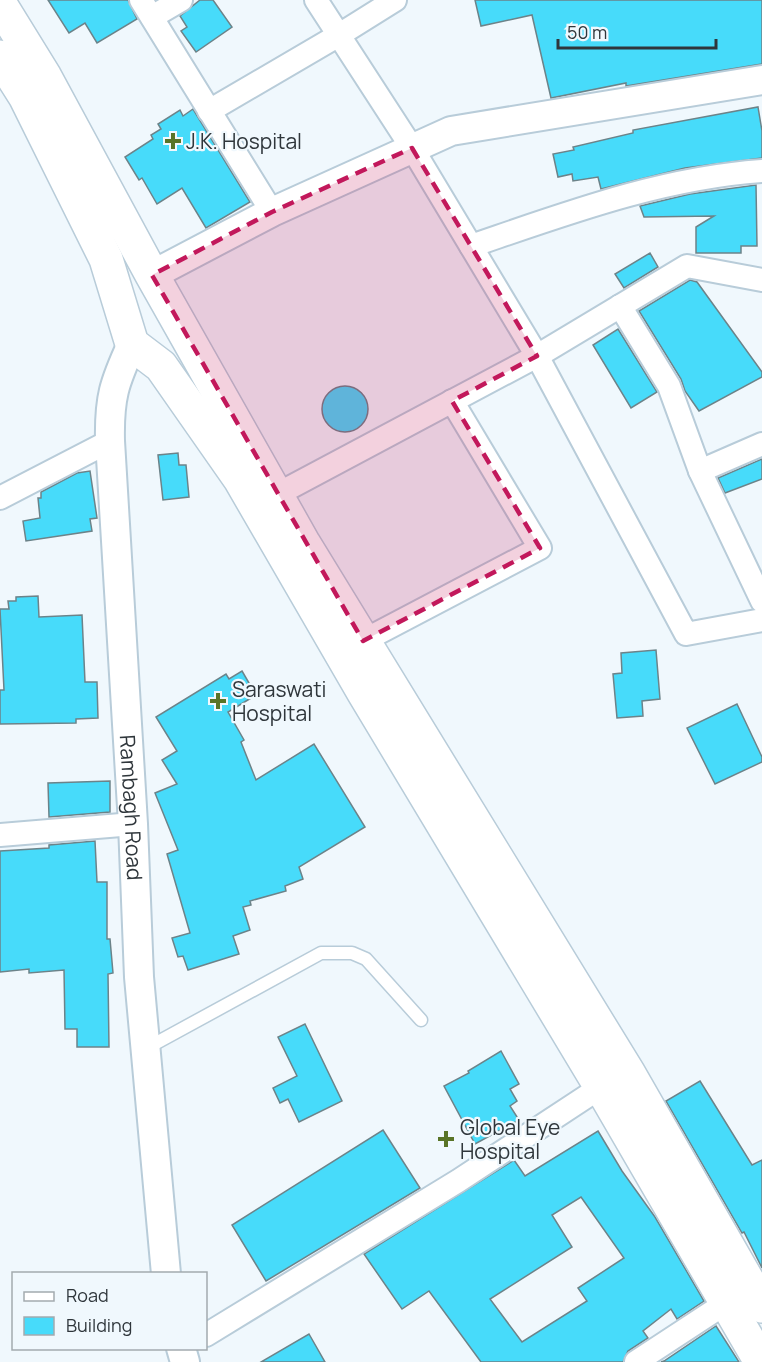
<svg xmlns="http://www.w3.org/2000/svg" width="762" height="1362" viewBox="0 0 762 1362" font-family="Manrope,sans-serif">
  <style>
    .building { fill: #47dbfa; stroke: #6c8389; stroke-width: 1.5; fill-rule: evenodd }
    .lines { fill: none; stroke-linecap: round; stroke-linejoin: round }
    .service-casing { stroke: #b8ccd9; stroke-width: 15 }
    .minor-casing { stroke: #b8ccd9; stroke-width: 26 }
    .tertiary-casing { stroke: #b8ccd9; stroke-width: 32 }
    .primary-casing { stroke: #b8ccd9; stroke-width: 36 }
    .service { stroke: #fff; stroke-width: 12 }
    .minor { stroke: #fff; stroke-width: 22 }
    .tertiary { stroke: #fff; stroke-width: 28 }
    .primary { stroke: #fff; stroke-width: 33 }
    .marked { fill: #c2185b; fill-opacity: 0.2; stroke: #c2185b; stroke-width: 4.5; stroke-dasharray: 12 8; stroke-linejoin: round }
    .poi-dot { fill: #597427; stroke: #f0f8fd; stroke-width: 2 }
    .labels { text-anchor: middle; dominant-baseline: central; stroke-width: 4.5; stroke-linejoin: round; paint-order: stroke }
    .poi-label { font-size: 21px; fill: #2f363b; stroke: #f0f8fd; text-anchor: start }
    .street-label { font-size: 21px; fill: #2f363b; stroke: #f0f8fd }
  </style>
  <rect width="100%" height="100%" fill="#f0f8fd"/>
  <!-- building -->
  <g class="building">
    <polygon points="48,0 128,0 137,19 97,43 85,23 69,33"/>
    <polygon points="200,0 213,0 232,27 196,52 181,31 187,27 180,16"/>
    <polygon points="475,0 762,0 762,64 626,86 626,83 551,98 532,15 481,26"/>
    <polygon points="758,107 762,131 762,158 685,168 601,189 598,177 573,181 572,174 558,177 553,154 574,150 573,147 633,133 633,130"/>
    <polygon points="193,109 250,202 206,228 182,188 157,204 142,178 139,180 125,157 153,139 151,135 161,129 158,124 180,110 183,116"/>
    <polygon points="756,185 757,246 741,246 741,253 696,253 696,227 714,216 644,217 640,206 690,194"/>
    <polygon points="650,253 658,267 624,288 615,274"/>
    <polygon points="690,280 697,282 762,372 762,377 699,411 685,391 681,379 639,311"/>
    <polygon points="618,329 657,392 631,408 593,345"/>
    <circle cx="345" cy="409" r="23"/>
    <polygon points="178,453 179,465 186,465 189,497 163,500 158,455"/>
    <polygon points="762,459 762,479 725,493 718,478"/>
    <polygon points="90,471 97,518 90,519 92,531 26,541 23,521 40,518 38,498 41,498 41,492 77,473"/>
    <polygon points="38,596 39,617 82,615 85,682 97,682 98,718 76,719 76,723 0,724 0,690 4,690 0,609 9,609 8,601 16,601 16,597"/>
    <polygon points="656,650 660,699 642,701 643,716 617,718 613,674 622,673 621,653"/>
    <polygon points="242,671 256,695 228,712 244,740 241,742 256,780 314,744 365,827 299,867 303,879 285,886 286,891 250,901 251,905 243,907 250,930 233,936 239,954 188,970 183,956 178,957 172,938 190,933 167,854 178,850 155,793 177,784 162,760 177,751 156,717 226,674 229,679"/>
    <polygon points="737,704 762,757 762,762 715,784 687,728"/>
    <polygon points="110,781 110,812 49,817 48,783"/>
    <polygon points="95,841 97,882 107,882 107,939 110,939 113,973 108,974 109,1047 77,1047 77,1029 65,1029 64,970 29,973 29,969 0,972 0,851 49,848 49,845"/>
    <polygon points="305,1024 342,1101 299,1122 288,1099 280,1103 273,1088 297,1076 278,1037"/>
    <polygon points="501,1051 519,1084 510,1089 517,1101 510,1106 519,1120 475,1144 444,1086 469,1073 468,1071"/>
    <polygon points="700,1081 752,1165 762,1160 762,1268 744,1232 742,1233 666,1101"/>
    <polygon points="383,1130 420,1188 266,1281 232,1225"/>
    <path d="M 598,1131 L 622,1171 L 655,1217 L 704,1301 L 677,1319 L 671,1309 L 643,1331 L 648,1338 L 628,1351 L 623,1362 L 481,1362 L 429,1291 L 402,1309 L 364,1254 L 514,1160 L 525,1176 ZM 581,1197 L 624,1258 L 578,1288 L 587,1301 L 522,1342 L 490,1299 L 572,1247 L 552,1215 Z"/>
    <polygon points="716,1326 739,1362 661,1362 664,1361"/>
    <polygon points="309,1334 325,1362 261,1362"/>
  </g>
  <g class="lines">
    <defs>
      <polyline id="service" points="147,1048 321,953 352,953 366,959 421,1020"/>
      <g id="minor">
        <polyline points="141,0 272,212"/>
        <polyline points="316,0 412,148 537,356 686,634 762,620"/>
        <polyline points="152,17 181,0"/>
        <polyline points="209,111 339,35 395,0"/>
        <path d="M 471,246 C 565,214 661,178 762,171"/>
        <polyline points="620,306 669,386 700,471 762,601"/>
        <polyline points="700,471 762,444"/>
        <polyline points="276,495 537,356 687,266 762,280"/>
        <polyline points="0,498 110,441"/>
        <polyline points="363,641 540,548 452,401"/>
        <polyline points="0,835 133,824"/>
        <polyline points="206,1335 458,1181 601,1087"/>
        <polyline points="636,1362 726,1303"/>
      </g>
      <g id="tertiary">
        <polyline points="152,275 272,212 451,131 762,80"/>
        <path id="s1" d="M 132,344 C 114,383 109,398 110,441 L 133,824 L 139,977 L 166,1274"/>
        <polyline points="181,1348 185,1362"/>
      </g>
      <g id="primary">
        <polyline points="0,4 45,77 152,275 304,544 629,1074 762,1306"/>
        <polyline points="0,57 25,96 106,259 132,344 161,366 240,479 364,693 601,1087 761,1362"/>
      </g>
    </defs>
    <!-- service casing -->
    <use href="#service" class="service-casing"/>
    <!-- minor casing -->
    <use href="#minor" class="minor-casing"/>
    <!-- tertiary casing -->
    <use href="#tertiary" class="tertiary-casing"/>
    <!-- primary casing -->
    <use href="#primary" class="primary-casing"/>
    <!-- service -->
    <use href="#service" class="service"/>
    <!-- minor -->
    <use href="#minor" class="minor"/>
    <!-- tertiary -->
    <use href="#tertiary" class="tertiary"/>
    <!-- primary -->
    <use href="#primary" class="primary"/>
  </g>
  <!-- marked area -->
  <path class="marked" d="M 412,148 L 537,356 L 452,401 L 540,548 L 363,641 L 152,275 L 272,212 Z"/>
  <!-- markers -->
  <g class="poi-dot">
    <path d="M170 132h6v6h6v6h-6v6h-6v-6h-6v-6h6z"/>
    <path d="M215 692h6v6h6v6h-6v6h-6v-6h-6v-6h6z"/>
    <path d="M443 1130h6v6h6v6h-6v6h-6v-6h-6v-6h6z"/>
  </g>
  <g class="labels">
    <!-- poi labels -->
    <g class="poi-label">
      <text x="186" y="141">J.K. Hospital</text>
      <text x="232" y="689">Saraswati<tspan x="232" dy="24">Hospital</tspan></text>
      <text x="460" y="1127">Global Eye<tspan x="460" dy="24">Hospital</tspan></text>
    </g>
    <!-- street labels -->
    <g class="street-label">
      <text stroke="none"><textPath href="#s1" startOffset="468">Rambagh Road</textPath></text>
    </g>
  </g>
  <!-- legend -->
  <rect x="12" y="1272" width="195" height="78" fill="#f0f8fd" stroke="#a3aaaf" stroke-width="1.5"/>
  <rect x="24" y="1292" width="30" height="9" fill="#ffffff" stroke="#a3aaaf" stroke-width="1.5"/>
  <text x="66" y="1302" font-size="18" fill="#2f363b">Road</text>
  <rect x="24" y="1317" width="30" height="18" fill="#47dbfa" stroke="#a3aaaf" stroke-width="1.5"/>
  <text x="66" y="1332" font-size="18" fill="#2f363b">Building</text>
  <!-- scale -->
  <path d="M558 39v9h158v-9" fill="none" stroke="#2f363b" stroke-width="3"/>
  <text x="567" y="39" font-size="18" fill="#2f363b" stroke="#f0f8fd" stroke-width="4.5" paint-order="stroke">50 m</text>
</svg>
